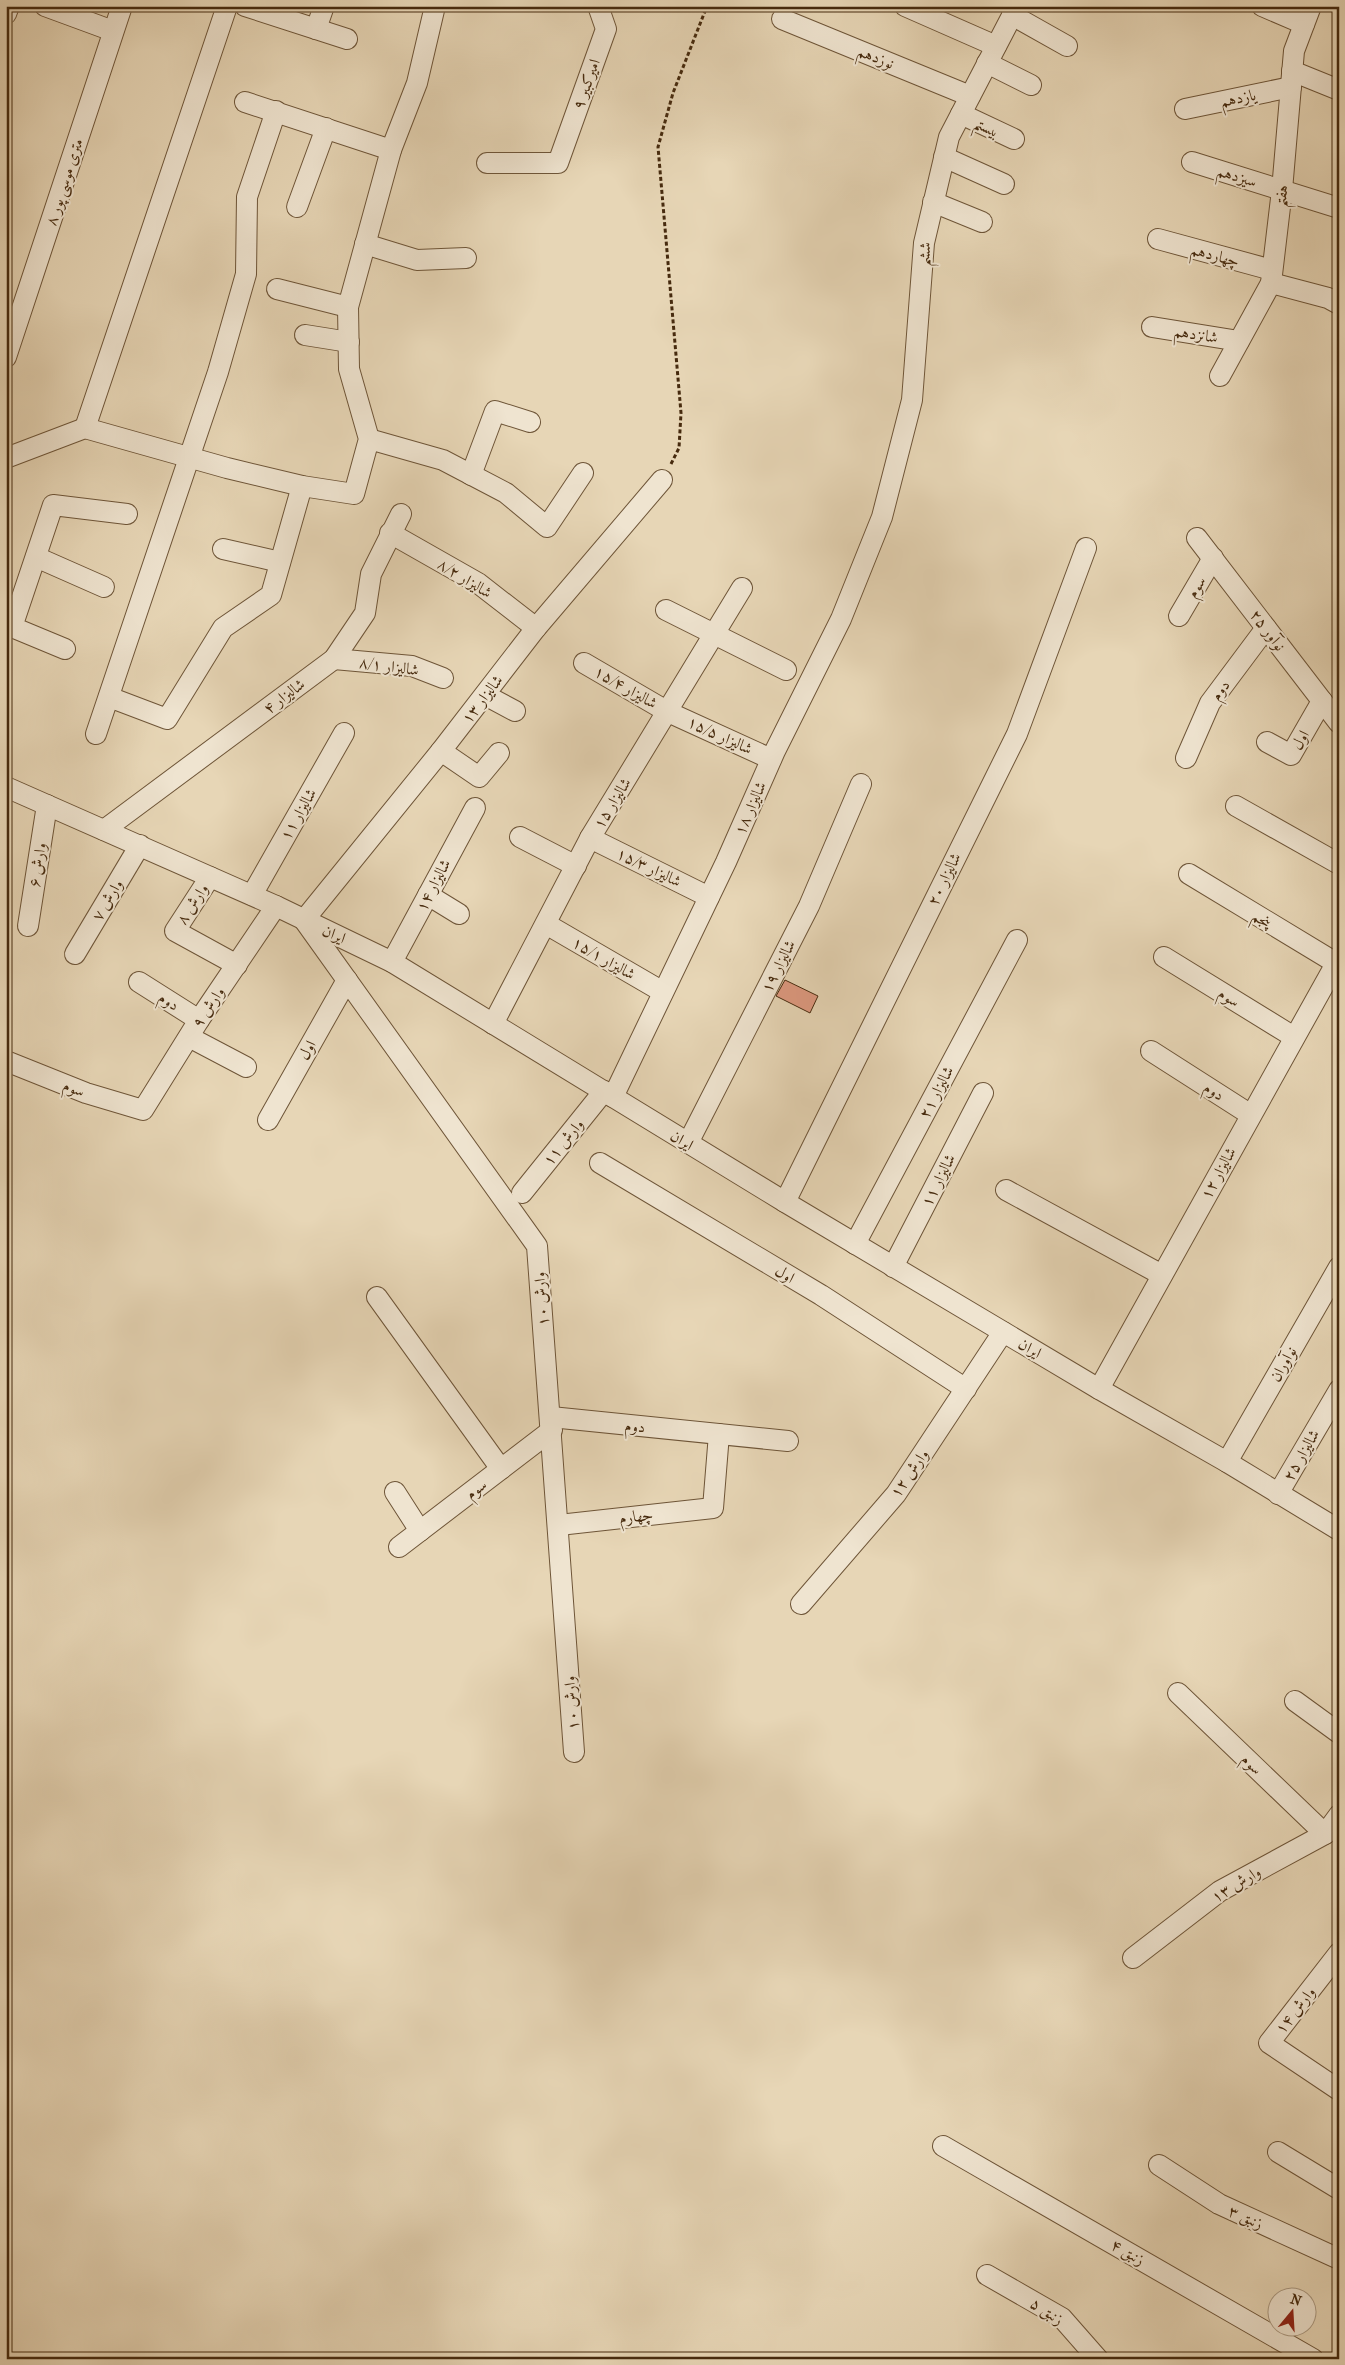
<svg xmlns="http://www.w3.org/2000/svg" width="1345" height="2365" viewBox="0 0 1345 2365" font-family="'IM FELL French Canon',Amiri,serif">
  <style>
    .building { fill: #df9a81; stroke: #462a0e }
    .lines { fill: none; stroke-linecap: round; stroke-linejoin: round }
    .minor-casing { stroke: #6e5538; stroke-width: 22 }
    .path { stroke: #462a0e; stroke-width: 3; stroke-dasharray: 4 2.5; stroke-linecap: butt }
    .minor { stroke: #efe4d0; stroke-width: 20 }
    .labels { text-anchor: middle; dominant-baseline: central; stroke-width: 4; stroke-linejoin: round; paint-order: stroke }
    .street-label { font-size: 16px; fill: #462a0e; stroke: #efe4d0 }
  </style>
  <rect width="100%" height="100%" fill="#e7d6b6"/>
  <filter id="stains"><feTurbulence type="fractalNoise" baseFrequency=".004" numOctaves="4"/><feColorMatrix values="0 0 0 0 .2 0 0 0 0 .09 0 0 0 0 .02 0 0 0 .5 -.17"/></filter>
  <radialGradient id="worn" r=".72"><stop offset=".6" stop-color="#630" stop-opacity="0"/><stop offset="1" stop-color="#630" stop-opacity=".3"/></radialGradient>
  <!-- building -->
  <polygon class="building" points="785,980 818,996 810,1013 776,996"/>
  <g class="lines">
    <defs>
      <g id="minor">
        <polyline points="45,6 113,31"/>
        <polyline points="245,6 347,39"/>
        <polyline points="905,6 996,46"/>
        <polyline points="1262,6 1304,24"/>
        <polyline points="6,14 9,6"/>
        <polyline points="1012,15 1067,46"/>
        <polyline points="782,19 970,96"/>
        <polyline points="316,29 324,6"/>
        <polyline points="987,63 1031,85"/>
        <polyline points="1292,71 1339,90"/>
        <polyline points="245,102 391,150"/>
        <polyline points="1185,109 1291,87"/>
        <polyline points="961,114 1014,139"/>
        <polyline points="944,157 1004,184"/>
        <polyline points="1192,162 1339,208"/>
        <polyline points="487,163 558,163 606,29 598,6"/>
        <polyline points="933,202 982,222"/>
        <polyline points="297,207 326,128"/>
        <polyline points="1158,239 1272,270"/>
        <polyline points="365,244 417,260 466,258"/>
        <polyline points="1271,283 1328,298 1339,304"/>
        <polyline points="277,289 348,307"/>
        <polyline points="1152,327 1239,341"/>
        <polyline points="305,335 349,342"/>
        <polyline points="6,357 122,6"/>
        <polyline points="1220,376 1271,283 1282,190 1294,51 1311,6"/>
        <polyline points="85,428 227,6"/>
        <polyline points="369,439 443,460 506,493 547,527 583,473"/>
        <polyline points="6,458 85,428 227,468 302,486 354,494 369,439 349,369 348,307 391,150 417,83 435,6"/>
        <polyline points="471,475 495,411 530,422"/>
        <polyline points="390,533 478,583 536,628"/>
        <polyline points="1197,538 1339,723"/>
        <polyline points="223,549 280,562"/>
        <polyline points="36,557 104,587"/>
        <polyline points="666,610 786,670"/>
        <polyline points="1179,616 1213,558"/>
        <polyline points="65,649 12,627 53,505 127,514"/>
        <polyline points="334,659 412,666 443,678"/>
        <polyline points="584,663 668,712 771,759"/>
        <polyline points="485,695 515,711"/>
        <polyline points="109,697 167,719 223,628 271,595 302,486"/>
        <polyline points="96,734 218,372 246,274 247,197 276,111"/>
        <polyline points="1267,742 1291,755 1322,701"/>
        <polyline points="441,751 479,777 499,753"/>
        <polyline points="1186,758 1210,703 1266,628"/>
        <polyline points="6,787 276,906 392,962 785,1202 1099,1389 1227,1462 1339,1530"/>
        <polyline points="1236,806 1339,864"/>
        <polyline points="104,830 334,659 365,613 371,574 401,514"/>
        <polyline points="520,837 576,866"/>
        <polyline points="590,838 709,897"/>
        <polyline points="1189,874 1336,963"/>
        <polyline points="210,877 175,931 237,965"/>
        <polyline points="252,895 344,733"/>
        <polyline points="428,895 459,914"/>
        <polyline points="546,924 663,992"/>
        <polyline points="28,926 47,805"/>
        <polyline points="75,954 140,845"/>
        <polyline points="1164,957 1294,1037"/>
        <polyline points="392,962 475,808"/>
        <polyline points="139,982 199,1020"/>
        <polyline points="493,1024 590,838 742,588"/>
        <polyline points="189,1037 246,1067"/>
        <polyline points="1151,1051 1251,1115"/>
        <polyline points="6,1061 86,1093 143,1110 199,1020 276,906"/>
        <polyline points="613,1097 726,862 775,751 841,619 882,517 912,400 924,243 949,137 1017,6"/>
        <polyline points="268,1120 347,980"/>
        <polyline points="688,1143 809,906 861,784"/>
        <polyline points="600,1163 821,1295 966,1389"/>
        <polyline points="1006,1190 1162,1275"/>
        <polyline points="522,1193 604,1091"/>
        <polyline points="785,1202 1017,734 1086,548"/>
        <polyline points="855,1244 1017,940"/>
        <polyline points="893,1267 983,1093"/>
        <polyline points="377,1297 501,1469"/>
        <polyline points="1099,1389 1339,958"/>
        <polyline points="551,1417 788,1441"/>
        <polyline points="1227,1462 1339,1267"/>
        <polyline points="395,1492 420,1531"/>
        <polyline points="1278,1494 1339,1390"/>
        <polyline points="559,1525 713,1508 719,1434"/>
        <polyline points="399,1547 552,1430"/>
        <polyline points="801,1604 896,1494 1003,1332"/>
        <polyline points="1178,1693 1325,1834"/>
        <polyline points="1295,1701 1339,1733"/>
        <polyline points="574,1752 537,1246 304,920 441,751 536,628 662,480"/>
        <polyline points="1339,1953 1269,2043 1339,2090"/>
        <polyline points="1133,1958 1220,1891 1325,1834 1339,1815"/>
        <polyline points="943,2146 1313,2359"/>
        <polyline points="1278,2152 1339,2189"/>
        <polyline points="1159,2165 1219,2204 1339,2259"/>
        <polyline points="987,2275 1062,2318 1098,2359"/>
      </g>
    </defs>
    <!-- minor casing -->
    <use href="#minor" class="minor-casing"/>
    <!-- path -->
    <polyline class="path" points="671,464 679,448 681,413 658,147 673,93 707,6"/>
    <!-- minor -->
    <use href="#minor" class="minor"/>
  </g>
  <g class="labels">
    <!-- street labels -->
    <g class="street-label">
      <text transform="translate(876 57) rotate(22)">نوزدهم</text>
      <text transform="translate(586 84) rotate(-70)">امیرکبیر ۹</text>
      <text transform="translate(1238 98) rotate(-12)">یازدهم</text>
      <text transform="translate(987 127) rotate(26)">بیستم</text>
      <text transform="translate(1237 176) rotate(17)">سیزدهم</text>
      <text transform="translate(64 182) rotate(-72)">۸ متری موسی پور</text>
      <text transform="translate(1281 196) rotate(-84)">هفتم</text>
      <text transform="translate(924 254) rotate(-84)">ششم</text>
      <text transform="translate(1215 255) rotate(15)">چهاردهم</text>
      <text transform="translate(1196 334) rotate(9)">شانزدهم</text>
      <text transform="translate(465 578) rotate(32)">شالیزار ۸/۲</text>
      <text transform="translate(1196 587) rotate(-59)">سوم</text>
      <text transform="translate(1268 630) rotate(53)">نوآور ۲۵</text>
      <text transform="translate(389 666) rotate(8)">شالیزار ۸/۱</text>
      <text transform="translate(626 687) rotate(30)">شالیزار ۱۵/۴</text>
      <text transform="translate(1220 690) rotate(-54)">دوم</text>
      <text transform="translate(284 696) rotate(-37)">شالیزار ۴</text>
      <text transform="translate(482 699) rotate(-52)">شالیزار ۱۳</text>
      <text transform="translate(720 735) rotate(25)">شالیزار ۱۵/۵</text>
      <text transform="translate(1300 740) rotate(-60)">اول</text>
      <text transform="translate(612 803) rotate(-58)">شالیزار ۱۵</text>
      <text transform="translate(750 808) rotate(-66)">شالیزار ۱۸</text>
      <text transform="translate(298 814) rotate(-60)">شالیزار ۱۱</text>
      <text transform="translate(37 865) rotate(-81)">وارش ۶</text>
      <text transform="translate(649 867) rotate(26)">شالیزار ۱۵/۳</text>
      <text transform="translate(944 879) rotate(-64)">شالیزار ۲۰</text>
      <text transform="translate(433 885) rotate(-62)">شالیزار ۱۴</text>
      <text transform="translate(107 900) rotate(-59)">وارش ۷</text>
      <text transform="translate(192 904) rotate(-57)">وارش ۸</text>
      <text transform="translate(1262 919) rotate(31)">پنجم</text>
      <text transform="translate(334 934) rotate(24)">ایران</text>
      <text transform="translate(604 958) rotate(30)">شالیزار ۱۵/۱</text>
      <text transform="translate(778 966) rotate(-63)">شالیزار ۱۹</text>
      <text transform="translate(1229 997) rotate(32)">سوم</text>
      <text transform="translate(169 1001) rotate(33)">دوم</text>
      <text transform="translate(208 1007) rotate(-56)">وارش ۹</text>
      <text transform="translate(307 1050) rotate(-61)">اول</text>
      <text transform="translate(74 1088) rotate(21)">سوم</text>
      <text transform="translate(1214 1091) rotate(32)">دوم</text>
      <text transform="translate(936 1092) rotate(-62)">شالیزار ۲۱</text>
      <text transform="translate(682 1140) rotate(32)">ایران</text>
      <text transform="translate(563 1142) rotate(-51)">وارش ۱۱</text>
      <text transform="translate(1218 1173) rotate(-61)">شالیزار ۱۲</text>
      <text transform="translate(938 1180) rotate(-63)">شالیزار ۱۱</text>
      <text transform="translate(785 1274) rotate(31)">اول</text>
      <text transform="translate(541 1299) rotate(-94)">وارش ۱۰</text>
      <text transform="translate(1030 1348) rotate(30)">ایران</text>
      <text transform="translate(1283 1364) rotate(-60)">نوآوران</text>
      <text transform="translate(635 1426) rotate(6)">دوم</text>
      <text transform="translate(1301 1455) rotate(-60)">شالیزار ۲۵</text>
      <text transform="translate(909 1473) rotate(-55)">وارش ۱۲</text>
      <text transform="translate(476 1489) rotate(-37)">سوم</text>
      <text transform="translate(636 1516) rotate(-7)">چهارم</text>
      <text transform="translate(571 1703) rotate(-94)">وارش ۱۰</text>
      <text transform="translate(1252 1764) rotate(44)">سوم</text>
      <text transform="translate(1236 1884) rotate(-31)">وارش ۱۳</text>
      <text transform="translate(1295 2010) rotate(-52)">وارش ۱۴</text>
      <text transform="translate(1246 2217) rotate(24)">زنبق ۳</text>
      <text transform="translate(1128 2252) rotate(30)">زنبق ۴</text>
      <text transform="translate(1047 2311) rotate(33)">زنبق ۵</text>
    </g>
  </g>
  <!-- margin -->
  <rect width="1345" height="2365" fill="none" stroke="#e7d6b6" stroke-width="25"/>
  <rect x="8" y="8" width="1330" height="2350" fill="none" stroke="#462a0e" stroke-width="2.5"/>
  <rect x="12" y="12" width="1320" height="2340" fill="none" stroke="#462a0e"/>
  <!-- north arrow -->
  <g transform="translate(1292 2312) rotate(18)"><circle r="24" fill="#efe4d0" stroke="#ab9a82"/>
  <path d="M0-4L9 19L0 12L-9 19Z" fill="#8f2418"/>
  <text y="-8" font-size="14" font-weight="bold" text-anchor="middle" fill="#462a0e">N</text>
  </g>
  <rect width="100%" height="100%" filter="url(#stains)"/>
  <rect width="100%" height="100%" fill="url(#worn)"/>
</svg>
